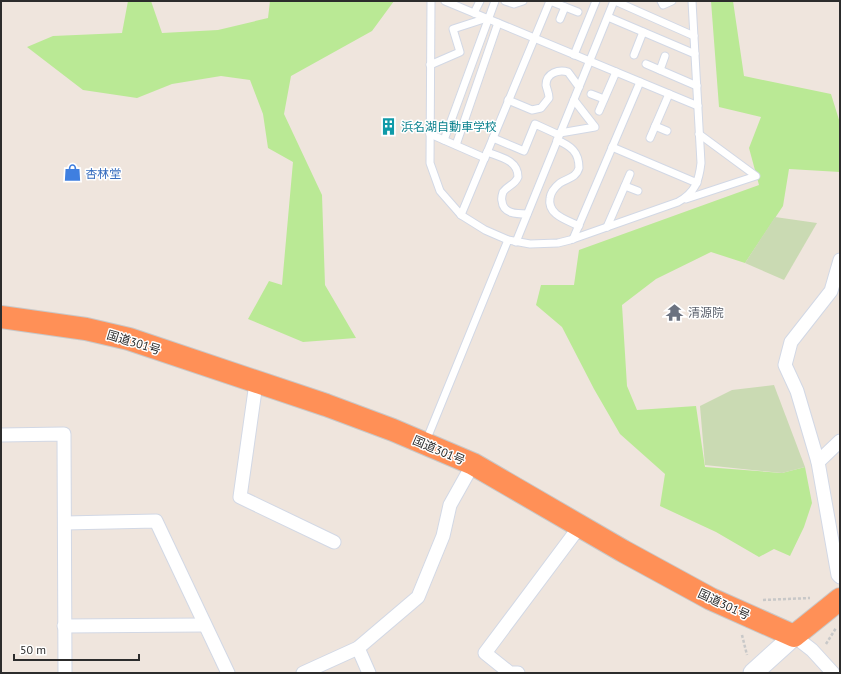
<svg xmlns="http://www.w3.org/2000/svg" width="841" height="674" viewBox="0 0 841 674" font-family="'PT Sans','Noto Sans JP',sans-serif">
  <style>
    .green { fill: #bae995 }
    .cemetery { fill: #cadab3 }
    .lines { fill: none; stroke-linecap: round; stroke-linejoin: round }
    .lane-casing { stroke: #d2d8e5; stroke-width: 9 }
    .street-casing { stroke: #d2d8e5; stroke-width: 15 }
    .secondary-casing { stroke: #d2d8e5; stroke-width: 21 }
    .highway-casing { stroke: #c8c8c8; stroke-width: 24 }
    .path { stroke: #c8c8c8; stroke-width: 2.5; stroke-dasharray: 3 2; stroke-linecap: butt }
    .lane { stroke: #fff; stroke-width: 7 }
    .street { stroke: #fff; stroke-width: 13 }
    .secondary { stroke: #fff; stroke-width: 19 }
    .highway { stroke: #ff9057; stroke-width: 22 }
    .labels { text-anchor: middle; dominant-baseline: central; stroke-width: 3; stroke-linejoin: round; paint-order: stroke }
    .culture-label { font-size: 12px; fill: #0d838f; stroke: #fff; text-anchor: start }
    .shop-label { font-size: 12px; fill: #366cbe; stroke: #fff; text-anchor: start }
    .worship-label { font-size: 12px; fill: #5b616d; stroke: #fff; text-anchor: start }
    .street-label { font-size: 12px; fill: #2c2c2c; stroke: #fff }
  </style>
  <rect width="100%" height="100%" fill="#efe5dd"/>
  <!-- green -->
  <g class="green">
    <polygon points="128,1 151,1 162,33 218,30 268,18 270,1 394,1 372,31 291,76 284,114 322,195 325,285 356,338 303,342 248,319 269,281 282,285 293,162 268,148 263,114 250,80 221,76 172,84 137,98 83,90 27,47 53,36 122,33"/>
    <polygon points="711,1 733,1 744,76 831,94 840,123 840,172 789,169 783,206 745,263 711,252 656,279 622,305 627,386 637,410 696,406 705,467 782,473 805,467 812,503 804,527 790,556 774,549 759,557 716,532 660,506 665,474 620,434 594,389 562,327 536,305 541,285 574,285 579,250 759,185 749,148 761,117 719,107"/>
  </g>
  <!-- cemetery -->
  <g class="cemetery">
    <polygon points="775,217 817,223 784,280 745,263"/>
    <polygon points="774,385 805,467 782,473 705,465 700,406 732,390"/>
  </g>
  <g class="lines">
    <defs>
      <g id="lane">
        <path d="M 431,1 L 430,163 L 440,191 L 461,215 L 485,230 L 508,240 L 530,244 L 558,243 L 570,240 L 678,202 C 695,193 699,181 701,163 L 692,1"/>
        <polyline points="445,1 698,106"/>
        <polyline points="505,1 514,4 523,1"/>
        <polyline points="550,1 578,12"/>
        <polyline points="615,1 694,36"/>
        <polyline points="661,1 663,5 672,1"/>
        <polyline points="474,13 480,1"/>
        <polyline points="608,17 695,54"/>
        <polyline points="560,19 565,7"/>
        <polyline points="574,55 596,1"/>
        <polyline points="634,55 643,32"/>
        <polyline points="646,64 697,86"/>
        <polyline points="430,65 460,52 453,29 487,18"/>
        <polyline points="660,70 665,56"/>
        <polyline points="591,94 604,99"/>
        <path d="M 508,100 L 532,110 L 541,108 L 549,98 C 549,93 547,90 546,85 C 546,73 559,69 568,72 L 579,87"/>
        <polyline points="599,111 616,72"/>
        <polyline points="655,126 667,131"/>
        <polyline points="560,133 595,127 574,100"/>
        <polyline points="430,134 485,158"/>
        <polyline points="493,138 524,151 535,124 559,135"/>
        <polyline points="650,138 669,94"/>
        <polyline points="444,140 495,1"/>
        <path d="M 557,140 C 571,146 579,152 579,168 C 576,178 568,178 560,183 C 555,187 551,191 550,198 C 547,215 567,220 579,226"/>
        <polyline points="456,145 498,23"/>
        <polyline points="612,147 697,183"/>
        <path d="M 487,152 C 500,157 518,160 518,177 C 515,185 508,185 503,192 C 502,195 501,198 502,201 C 503,214 517,214 527,214"/>
        <polyline points="625,186 638,191"/>
        <polyline points="686,199 756,176 699,134"/>
        <polyline points="461,215 550,1"/>
        <polyline points="607,227 630,174"/>
        <polyline points="573,239 640,82"/>
        <polyline points="516,242 614,1"/>
        <polyline points="426,441 508,240"/>
      </g>
      <g id="street">
        <polyline points="840,260 831,291 791,342 785,365 797,391 818,462 838,575 840,577"/>
        <polyline points="256,383 240,497 334,542"/>
        <polyline points="1,435 64,434 65,673"/>
        <polyline points="818,462 840,441"/>
        <polyline points="65,523 156,521 228,673"/>
        <polyline points="64,626 204,625"/>
        <polyline points="794,636 812,650 833,673"/>
        <polyline points="358,648 369,673"/>
        <polyline points="303,673 358,648 418,597 443,536 450,505 473,464"/>
        <polyline points="518,673 510,673 485,653 580,526"/>
      </g>
      <polyline id="secondary" points="753,673 794,636"/>
      <polyline id="highway" points="1,317 86,329 129,339 326,405 393,430 473,464 623,551 711,599 794,636 840,599"/>
    </defs>
    <!-- lane casing -->
    <use href="#lane" class="lane-casing"/>
    <!-- street casing -->
    <use href="#street" class="street-casing"/>
    <!-- secondary casing -->
    <use href="#secondary" class="secondary-casing"/>
    <!-- highway casing -->
    <use href="#highway" class="highway-casing"/>
    <!-- path -->
    <g class="path">
      <polyline points="763,600 810,598"/>
      <polyline points="742,635 747,655"/>
      <polyline points="826,644 836,628"/>
    </g>
    <!-- lane -->
    <use href="#lane" class="lane"/>
    <!-- street -->
    <use href="#street" class="street"/>
    <!-- secondary -->
    <use href="#secondary" class="secondary"/>
    <!-- highway -->
    <use href="#highway" class="highway"/>
  </g>
  <!-- icons -->
  <defs>
    <symbol id="building-bare" viewBox="-9 -9 18 18"><path d="M-4-6H4V6H1V3H-1V6H-4ZM-2.5-4.3h1.7v1.8h-1.7ZM.8-4.3h1.7v1.8H.8ZM-2.5-1h1.7V.8h-1.7ZM.8-1h1.7V.8H.8Z" fill="#0f9aa8" stroke="#fff" stroke-width="2.5" paint-order="stroke"/></symbol>
    <symbol id="shop-bare" viewBox="-9 -9 18 18"><path d="M-5-2.5h2.3a2.7 3.5 0 0 1 5.4 0H5L5.5 6h-11ZM-1.5-2.5h3a1.5 2.3 0 0 0-3 0Z" fill="#3f7fe0" stroke="#fff" stroke-width="2.5" paint-order="stroke"/></symbol>
    <symbol id="temple-bare" viewBox="-9 -9 18 18"><path d="M0-6L5-2H3V0L6.5 2.5H4V6H1.5V3h-3V6H-4V2.5H-6.5L-3 0V-2H-5Z" fill="#6b7280" stroke="#fff" stroke-width="2.5" paint-order="stroke"/></symbol>
  </defs>
  <g fill-rule="evenodd">
    <use href="#building-bare" x="376" y="114" width="25" height="25"/>
    <use href="#shop-bare" x="60" y="160" width="25" height="25"/>
    <use href="#temple-bare" x="662" y="300" width="25" height="25"/>
  </g>
  <g class="labels">
    <!-- culture labels -->
    <g class="culture-label">
      <text x="401" y="126">浜名湖自動車学校</text>
    </g>
    <!-- shop labels -->
    <g class="shop-label">
      <text x="85" y="173">杏林堂</text>
    </g>
    <!-- worship labels -->
    <g class="worship-label">
      <text x="688" y="312">清源院</text>
    </g>
    <!-- street labels -->
    <g class="street-label">
      <text transform="translate(134 342) rotate(17)">国道301号</text>
      <text transform="translate(439 450) rotate(23)">国道301号</text>
      <text transform="translate(724 604) rotate(25)">国道301号</text>
    </g>
  </g>
  <!-- border -->
  <rect width="841" height="674" fill="none" stroke="#2c2c2c" stroke-width="4"/>
  <!-- scale -->
  <path d="M14 654v6h125v-6" fill="none" stroke="#2c2c2c" stroke-width="2"/>
  <text x="20" y="654" font-size="12" fill="#2c2c2c" stroke="#ffffff" stroke-width="3" paint-order="stroke">50 m</text>
</svg>
